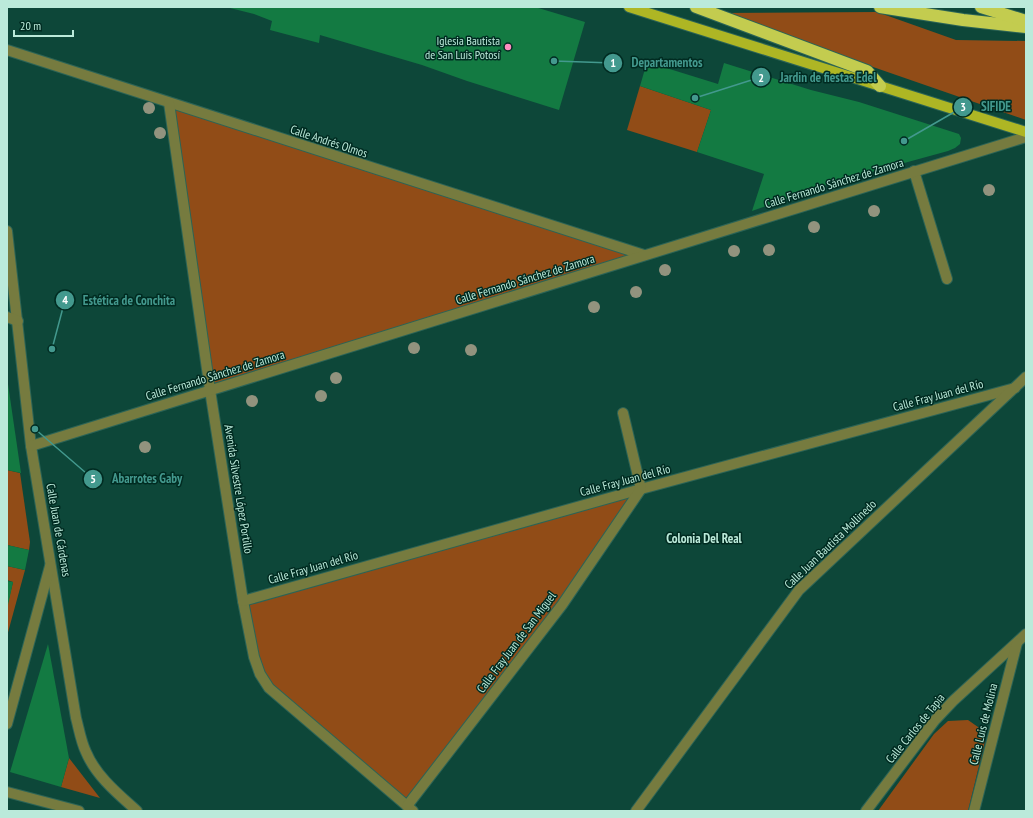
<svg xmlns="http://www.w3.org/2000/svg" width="1033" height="818" viewBox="0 0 1033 818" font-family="'PT Sans Narrow',sans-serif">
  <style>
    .green { fill: #914c17 }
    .building { fill: #137a42 }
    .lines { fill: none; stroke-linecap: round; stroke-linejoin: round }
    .minor-casing { stroke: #2c6456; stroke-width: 12 }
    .major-casing { stroke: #2c6456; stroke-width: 12 }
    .highway-casing { stroke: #2c6456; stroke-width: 14 }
    .minor { stroke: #767b3f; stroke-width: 10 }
    .major { stroke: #aeb624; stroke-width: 10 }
    .highway { stroke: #c3cc4f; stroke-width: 12 }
    .tree { fill: #92937e }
    .poi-dot { fill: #fd8ebf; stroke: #002b21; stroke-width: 1.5 }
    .labels { text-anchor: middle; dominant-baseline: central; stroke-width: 3; stroke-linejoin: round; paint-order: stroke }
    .poi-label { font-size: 12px; fill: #bbeada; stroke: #002b21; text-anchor: end }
    .street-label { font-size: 12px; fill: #bbeada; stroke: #002b21 }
    .neighbourhood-label { font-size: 13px; font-weight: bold; fill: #bbeada; stroke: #002b21 }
    .leader { fill: none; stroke: #43998e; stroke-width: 1.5 }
    .callout-dot { fill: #43998e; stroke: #002b21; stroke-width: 1.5 }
    .mark-label { font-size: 12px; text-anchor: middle; font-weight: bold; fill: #fff }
    .callout-label { font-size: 13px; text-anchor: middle; font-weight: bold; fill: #43998e; stroke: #002b21; stroke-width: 3; stroke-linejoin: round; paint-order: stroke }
  </style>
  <rect width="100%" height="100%" fill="#0d4739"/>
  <!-- green -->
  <g class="green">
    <polygon points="877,12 956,40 1026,41 1026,120 717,13"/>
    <polygon points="640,86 711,110 697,152 627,130"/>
    <polygon points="169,103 644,255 210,390"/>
    <polygon points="7,470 20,473 30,542 29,550 7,545"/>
    <polygon points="641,489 562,605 407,806 260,674 243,601"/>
    <polygon points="7,566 25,570 7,636 7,607 13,582 7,580"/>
    <polygon points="968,720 978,727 985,741 968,811 878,811 934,734 948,721"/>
    <polygon points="69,758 100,798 61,787"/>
  </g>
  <!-- building -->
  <g class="building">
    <polygon points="226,7 535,7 585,22 559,110 467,81 422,65 320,35 319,43 270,30 272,21 254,14"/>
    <polygon points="647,62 718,84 724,63 811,90 859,102 959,134 961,138 960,144 955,148 948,151 835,182 752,211 764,174 697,152 711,110 640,86"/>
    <polygon points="8,384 21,473 7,470"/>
    <polygon points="7,545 29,550 25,570 7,566"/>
    <polygon points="7,581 13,582 8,605 7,605"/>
    <polygon points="48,644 69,758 61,787 10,772"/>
  </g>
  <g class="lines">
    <defs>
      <g id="minor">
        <polyline points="7,50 644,255"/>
        <polyline points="169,103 210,390 243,601 254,657 260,674 269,688 413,811"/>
        <polyline points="914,171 947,279"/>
        <path d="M 7,231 L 31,446 L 76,718 C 79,729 81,742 86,752 C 96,776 118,794 137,811"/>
        <polyline points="7,317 18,321"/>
        <polyline points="31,446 1026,137"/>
        <polyline points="243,601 641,489 1015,388"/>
        <polyline points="7,724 50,566"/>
        <polyline points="7,792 79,811"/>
        <polyline points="407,806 562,605 641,489 623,413"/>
        <polyline points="636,811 799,590 1026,377"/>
        <polyline points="866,811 935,720 953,701 1026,634"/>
        <polyline points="974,811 1017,643"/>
      </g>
      <polyline id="major" points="629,7 1026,132"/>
      <g id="highway">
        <polyline points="696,7 867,71 880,86"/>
        <polyline points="880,7 963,20 1026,27"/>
        <polyline points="981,7 1026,21"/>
      </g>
    </defs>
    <!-- minor casing -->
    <use href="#minor" class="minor-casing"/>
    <!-- major casing -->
    <use href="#major" class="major-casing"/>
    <!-- highway casing -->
    <use href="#highway" class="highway-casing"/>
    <!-- minor -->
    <use href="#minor" class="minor"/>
    <!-- major -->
    <use href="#major" class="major"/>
    <!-- highway -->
    <use href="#highway" class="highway"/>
  </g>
  <!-- trees -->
  <g class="tree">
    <circle cx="149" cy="108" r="6"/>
    <circle cx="160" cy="133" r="6"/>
    <circle cx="989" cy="190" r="6"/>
    <circle cx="874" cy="211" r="6"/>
    <circle cx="814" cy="227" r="6"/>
    <circle cx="769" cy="250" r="6"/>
    <circle cx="734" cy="251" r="6"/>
    <circle cx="665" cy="270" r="6"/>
    <circle cx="636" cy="292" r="6"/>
    <circle cx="594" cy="307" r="6"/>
    <circle cx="414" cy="348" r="6"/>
    <circle cx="471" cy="350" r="6"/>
    <circle cx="336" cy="378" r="6"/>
    <circle cx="321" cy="396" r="6"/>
    <circle cx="252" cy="401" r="6"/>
    <circle cx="145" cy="447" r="6"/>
  </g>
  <!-- markers -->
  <circle class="poi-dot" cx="508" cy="47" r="4"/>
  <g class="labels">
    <!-- poi labels -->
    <g class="poi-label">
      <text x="500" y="40">Iglesia Bautista<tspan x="500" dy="14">de San Luis Potosí</tspan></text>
    </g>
    <!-- street labels -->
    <g class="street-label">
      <text transform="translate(329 141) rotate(18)">Calle Andrés Olmos</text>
      <text transform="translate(834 183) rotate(-17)">Calle Fernando Sánchez de Zamora</text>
      <text transform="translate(525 279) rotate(-17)">Calle Fernando Sánchez de Zamora</text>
      <text transform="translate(215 375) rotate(-17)">Calle Fernando Sánchez de Zamora</text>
      <text transform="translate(938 395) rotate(-15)">Calle Fray Juan del Río</text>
      <text transform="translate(625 480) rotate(-15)">Calle Fray Juan del Río</text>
      <text transform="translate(239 489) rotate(81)">Avenida Silvestre López Portillo</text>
      <text transform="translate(59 530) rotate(80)">Calle Juan de Cárdenas</text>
      <text transform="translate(830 544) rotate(-44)">Calle Juan Bautista Mollinedo</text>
      <text transform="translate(313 567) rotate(-16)">Calle Fray Juan del Río</text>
      <text transform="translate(516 642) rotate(-53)">Calle Fray Juan de San Miguel</text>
      <text transform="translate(983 724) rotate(-76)">Calle Luis de Molina</text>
      <text transform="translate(915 728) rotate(-51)">Calle Carlos de Tapia</text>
    </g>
    <!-- neighbourhood labels -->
    <g class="neighbourhood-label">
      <text x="704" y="538">Colonia Del Real</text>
    </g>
  </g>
  <!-- callouts -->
  <path class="leader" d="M554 61L613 63M695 98L761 77M904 141L963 107M52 349L65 300M35 429L93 479"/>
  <g class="callout-dot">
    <circle cx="554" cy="61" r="4"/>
    <circle cx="695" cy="98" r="4"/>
    <circle cx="904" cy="141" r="4"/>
    <circle cx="52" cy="349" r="4"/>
    <circle cx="35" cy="429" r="4"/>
    <circle cx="613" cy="63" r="10"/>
    <circle cx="761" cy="77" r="10"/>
    <circle cx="963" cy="107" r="10"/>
    <circle cx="65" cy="300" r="10"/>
    <circle cx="93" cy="479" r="10"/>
  </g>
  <g class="mark-label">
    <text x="613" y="67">1</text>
    <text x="761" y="82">2</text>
    <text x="963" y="111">3</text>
    <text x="65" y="304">4</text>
    <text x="93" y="483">5</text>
  </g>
  <g class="callout-label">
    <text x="667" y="67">Departamentos</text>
    <text x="828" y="82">Jardin de fiestas Edel</text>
    <text x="996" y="111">SIFIDE</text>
    <text x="129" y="305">Estética de Conchita</text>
    <text x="147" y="483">Abarrotes Gaby</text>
  </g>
  <!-- border -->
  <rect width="1033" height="818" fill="none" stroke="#bbeada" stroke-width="16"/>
  <!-- scale -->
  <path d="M14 30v6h59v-6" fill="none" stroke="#bbeada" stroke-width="2"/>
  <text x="20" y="30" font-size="12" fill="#bbeada" stroke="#002b21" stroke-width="3" paint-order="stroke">20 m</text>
</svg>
